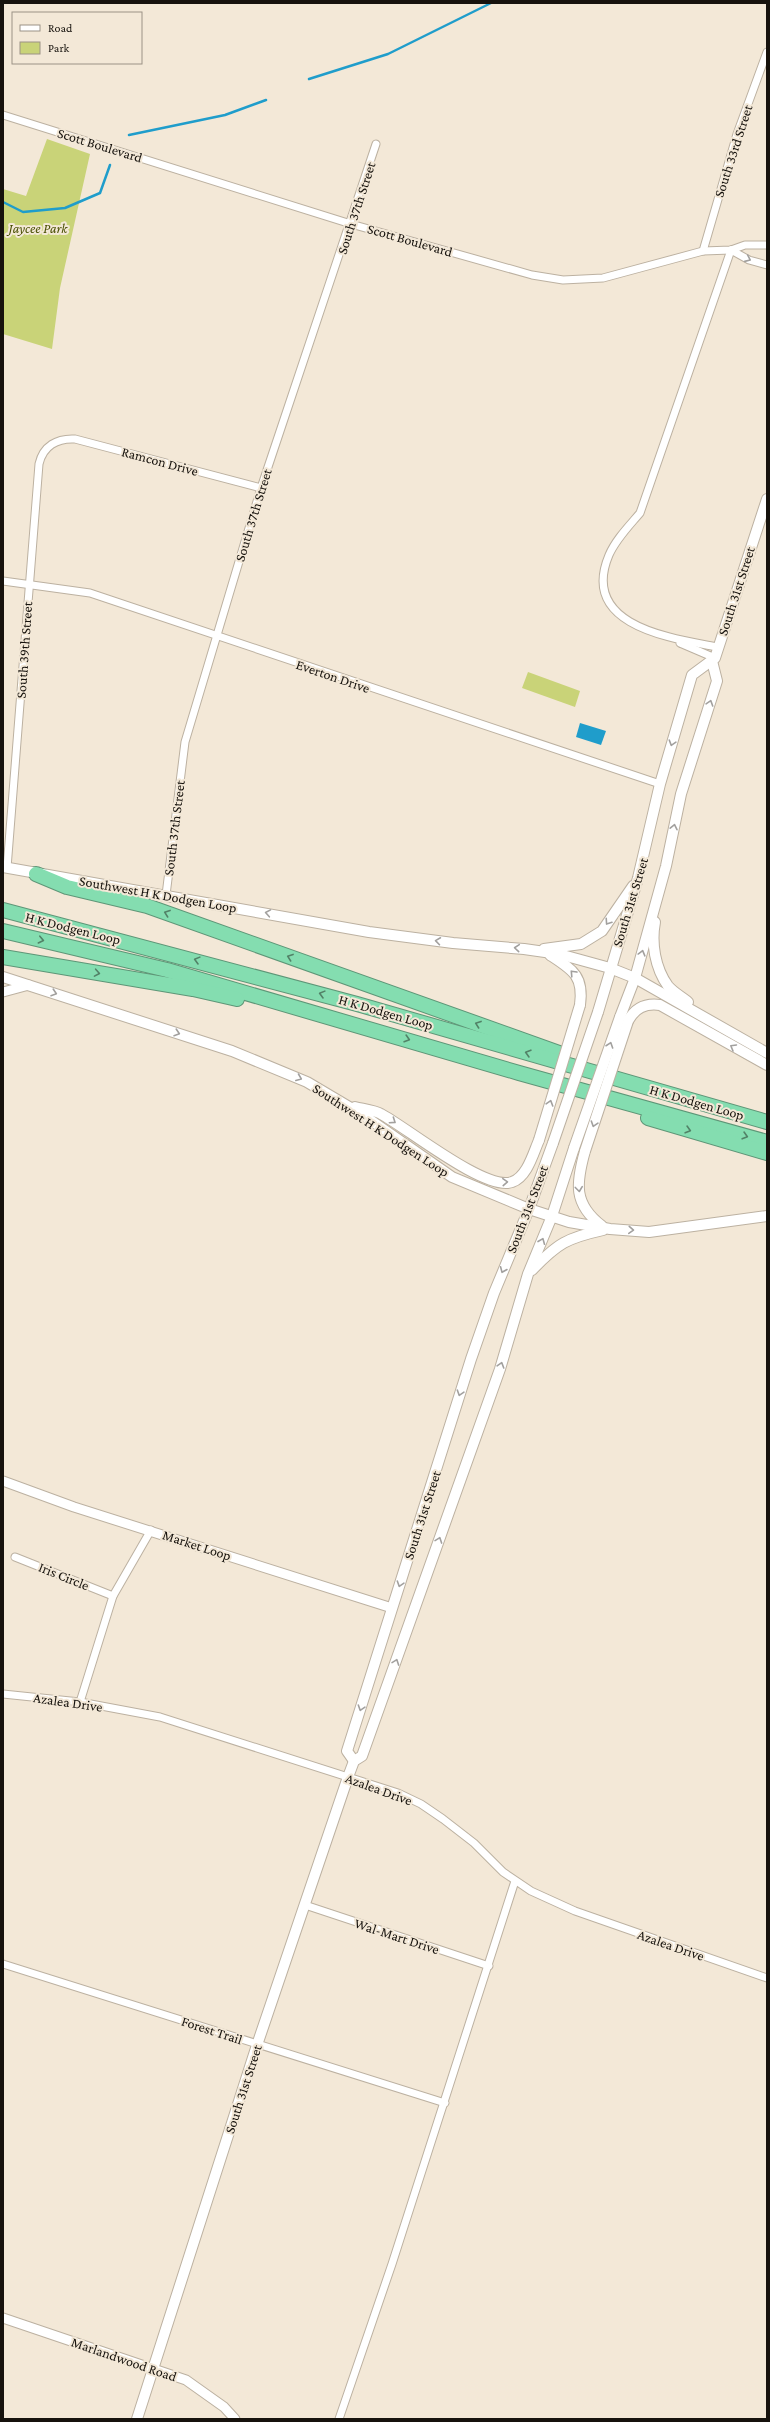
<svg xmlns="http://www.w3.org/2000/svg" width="770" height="2422" viewBox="0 0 770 2422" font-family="'Crimson Pro',serif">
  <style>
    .green { fill: #c9d378 }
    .water { fill: #1f9dcb }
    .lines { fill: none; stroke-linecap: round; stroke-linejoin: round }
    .stream { stroke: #1f9dcb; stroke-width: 2.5 }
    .minor-casing { stroke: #bcb1a1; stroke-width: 9 }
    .tertiary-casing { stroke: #bcb1a1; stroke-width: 11 }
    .secondary-casing { stroke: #bcb1a1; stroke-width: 12 }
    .motorway-casing { stroke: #5e9677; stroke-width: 16 }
    .minor { stroke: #fff; stroke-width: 7 }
    .tertiary { stroke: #fff; stroke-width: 9 }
    .secondary { stroke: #fff; stroke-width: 10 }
    .motorway { stroke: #84ddb0; stroke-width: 14 }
    .secondary-bridge-casing { stroke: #bcb1a1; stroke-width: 12; stroke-linecap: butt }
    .secondary-bridge { stroke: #fff; stroke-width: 10 }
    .oneway { stroke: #a2a09e }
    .oneway2 { stroke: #528267 }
    .labels { text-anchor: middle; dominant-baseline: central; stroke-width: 4; stroke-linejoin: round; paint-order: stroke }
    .street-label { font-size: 14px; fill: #16120d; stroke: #f3e8d7 }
    .park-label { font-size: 14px; font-style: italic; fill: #494f02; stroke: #f3e8d7 }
  </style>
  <rect width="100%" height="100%" fill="#f3e8d7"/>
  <!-- green -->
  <g class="green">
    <polygon points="47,139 90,154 60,288 52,349 3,334 3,189 26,196"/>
    <polygon points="528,672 580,691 575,707 522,688"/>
  </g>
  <!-- water -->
  <polygon class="water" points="580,723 606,731 601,745 576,737"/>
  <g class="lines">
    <!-- stream -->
    <g class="stream">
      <polyline points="309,79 388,54 491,3"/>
      <polyline points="129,135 225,115 266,100"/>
      <polyline points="3,202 23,212 65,208 100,193 110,165"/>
    </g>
    <defs>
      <g id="minor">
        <polyline points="3,115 351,224 532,275 563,280 603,278 703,251 731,250 745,245 767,245"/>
        <polyline points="731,250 749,260 767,265"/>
        <polyline points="703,251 737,134 767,52"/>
        <polyline points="3,581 90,593 660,784"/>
        <polyline points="680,643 715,658"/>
        <path d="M 717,647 C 671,638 579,626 609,555 C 616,539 629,526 640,513 L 731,250"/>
        <path d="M 7,868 L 39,464 C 43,446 57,438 75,439 L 261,488"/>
        <polyline points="166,895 185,742 261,488 376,144"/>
        <polyline points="15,1557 113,1596"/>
        <polyline points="3,1694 80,1702 160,1717 398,1793 421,1804 443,1819 474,1843 503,1872 531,1891 575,1911 767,1978"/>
        <polyline points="80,1702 113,1596 151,1530"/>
        <polyline points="305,1905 489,1966"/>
        <polyline points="3,1964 445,2103"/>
        <polyline points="339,2419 392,2264 515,1881"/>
      </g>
      <g id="tertiary">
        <polyline points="3,992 29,985"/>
        <polyline points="3,1481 74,1507 392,1608"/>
        <polyline points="3,2318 186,2380 224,2407 235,2419"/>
      </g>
      <g id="secondary">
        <polyline points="3,867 369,932 453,943 524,949 559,954 610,968 635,978 767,1053"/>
        <path d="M 655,922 C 651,943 655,968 668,986 C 673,992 682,997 688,1002"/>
        <polyline points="544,949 581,944 602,931 633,886"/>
        <path d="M 550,955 C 573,970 584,976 580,1005"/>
        <polyline points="3,977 232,1051 307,1082 366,1117 452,1177 529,1209 569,1222 610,1229 649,1232 767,1216"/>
        <polyline points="598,1012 638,878 660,784 692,675 715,658 767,499"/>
        <polyline points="620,1017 635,978 666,866 681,794 717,681 712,661"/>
        <path d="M 628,1021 C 635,1008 645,1003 660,1005 L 767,1065"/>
        <path d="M 355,1107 C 363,1109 374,1110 381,1114 C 406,1127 486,1192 512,1182 C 527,1177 533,1154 539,1140"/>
        <path d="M 585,1151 C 576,1183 573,1204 602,1226"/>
        <path d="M 532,1270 C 558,1243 567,1238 603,1230"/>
        <polyline points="354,1761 347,1751 471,1359 494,1293 529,1209 553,1143"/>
        <polyline points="137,2419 257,2045 348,1777 354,1761 362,1756 500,1369 528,1274 552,1216 574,1148"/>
      </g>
      <g id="motorway">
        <polyline points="36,874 67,887 147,906 562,1054"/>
        <polyline points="3,910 357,1004 767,1122"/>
        <polyline points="3,931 167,970 519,1073 767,1142"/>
        <polyline points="3,957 193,989 237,999"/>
        <polyline points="648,1118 767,1153"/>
      </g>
    </defs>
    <!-- minor casing -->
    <use href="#minor" class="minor-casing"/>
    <!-- tertiary casing -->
    <use href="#tertiary" class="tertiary-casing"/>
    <!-- secondary casing -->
    <use href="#secondary" class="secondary-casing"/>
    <!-- motorway casing -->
    <use href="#motorway" class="motorway-casing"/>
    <!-- minor -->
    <use href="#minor" class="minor"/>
    <!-- tertiary -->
    <use href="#tertiary" class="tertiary"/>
    <!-- secondary -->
    <use href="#secondary" class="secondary"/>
    <!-- motorway -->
    <use href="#motorway" class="motorway"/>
    <defs>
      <g id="secondary-bridge">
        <polyline points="539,1140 580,1005"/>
        <polyline points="553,1143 598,1012"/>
        <polyline points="574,1148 620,1017"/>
        <polyline points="585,1151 628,1021"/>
      </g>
    </defs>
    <!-- secondary-bridge casing -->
    <use href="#secondary-bridge" class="secondary-bridge-casing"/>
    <!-- secondary-bridge -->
    <use href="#secondary-bridge" class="secondary-bridge"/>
  </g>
  <!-- one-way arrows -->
  <defs><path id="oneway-chevron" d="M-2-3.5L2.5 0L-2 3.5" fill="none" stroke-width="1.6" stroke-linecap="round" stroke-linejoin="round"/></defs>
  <g class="oneway">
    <use href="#oneway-chevron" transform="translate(748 259) rotate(24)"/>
    <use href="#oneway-chevron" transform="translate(710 703) rotate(-72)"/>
    <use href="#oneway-chevron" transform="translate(672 743) rotate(107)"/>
    <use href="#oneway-chevron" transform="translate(674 827) rotate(-78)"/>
    <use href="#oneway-chevron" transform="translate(268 913) rotate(-170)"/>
    <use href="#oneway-chevron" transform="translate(608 922) rotate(124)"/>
    <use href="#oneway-chevron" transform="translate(438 941) rotate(-172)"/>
    <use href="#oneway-chevron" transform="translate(517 948) rotate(-175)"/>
    <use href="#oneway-chevron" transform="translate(642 953) rotate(-75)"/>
    <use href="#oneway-chevron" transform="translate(573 973) rotate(-133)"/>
    <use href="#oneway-chevron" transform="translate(54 993) rotate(18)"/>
    <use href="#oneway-chevron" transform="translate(177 1033) rotate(18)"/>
    <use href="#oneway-chevron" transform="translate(610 1045) rotate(-71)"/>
    <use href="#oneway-chevron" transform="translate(733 1047) rotate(-150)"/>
    <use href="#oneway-chevron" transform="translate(299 1078) rotate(22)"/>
    <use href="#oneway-chevron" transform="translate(550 1103) rotate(-73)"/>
    <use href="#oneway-chevron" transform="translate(393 1121) rotate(34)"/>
    <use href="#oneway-chevron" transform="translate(594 1124) rotate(108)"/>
    <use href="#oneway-chevron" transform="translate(505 1182) rotate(-3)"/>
    <use href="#oneway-chevron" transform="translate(579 1189) rotate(83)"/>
    <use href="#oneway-chevron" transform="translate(631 1230) rotate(4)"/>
    <use href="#oneway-chevron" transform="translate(542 1241) rotate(-68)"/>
    <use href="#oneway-chevron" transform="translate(503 1270) rotate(113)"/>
    <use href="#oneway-chevron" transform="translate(501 1365) rotate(-73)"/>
    <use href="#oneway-chevron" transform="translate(460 1393) rotate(108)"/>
    <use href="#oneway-chevron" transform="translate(439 1540) rotate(-70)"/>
    <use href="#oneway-chevron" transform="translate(400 1584) rotate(108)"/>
    <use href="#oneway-chevron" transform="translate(396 1662) rotate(-70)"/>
    <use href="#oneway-chevron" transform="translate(361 1708) rotate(108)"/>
  </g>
  <g class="oneway2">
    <use href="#oneway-chevron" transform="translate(167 913) rotate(-160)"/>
    <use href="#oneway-chevron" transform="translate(41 940) rotate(13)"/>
    <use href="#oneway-chevron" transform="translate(290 957) rotate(-160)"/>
    <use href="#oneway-chevron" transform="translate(197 960) rotate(-165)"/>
    <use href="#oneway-chevron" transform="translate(97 973) rotate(10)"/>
    <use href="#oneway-chevron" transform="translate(322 994) rotate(-165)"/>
    <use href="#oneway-chevron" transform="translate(478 1024) rotate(-160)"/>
    <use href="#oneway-chevron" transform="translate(407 1039) rotate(17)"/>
    <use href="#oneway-chevron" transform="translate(528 1053) rotate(-164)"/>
    <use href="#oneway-chevron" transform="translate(688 1130) rotate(16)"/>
    <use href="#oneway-chevron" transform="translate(745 1136) rotate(16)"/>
  </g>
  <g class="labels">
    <!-- street labels -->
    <g class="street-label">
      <text transform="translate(100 145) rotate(17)">Scott Boulevard</text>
      <text transform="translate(733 151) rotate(-72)">South 33rd Street</text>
      <text transform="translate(356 208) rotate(-72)">South 37th Street</text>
      <text transform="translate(410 240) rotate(16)">Scott Boulevard</text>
      <text transform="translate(160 461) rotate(15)">Ramcon Drive</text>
      <text transform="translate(253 515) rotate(-73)">South 37th Street</text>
      <text transform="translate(736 591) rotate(-72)">South 31st Street</text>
      <text transform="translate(24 650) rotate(-86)">South 39th Street</text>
      <text transform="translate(333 676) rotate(19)">Everton Drive</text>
      <text transform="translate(174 828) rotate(-83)">South 37th Street</text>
      <text transform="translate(158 894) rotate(10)">Southwest H K Dodgen Loop</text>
      <text transform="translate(630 902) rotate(-73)">South 31st Street</text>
      <text transform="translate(73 928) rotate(14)">H K Dodgen Loop</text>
      <text transform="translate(386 1012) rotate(16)">H K Dodgen Loop</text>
      <text transform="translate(697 1102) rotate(16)">H K Dodgen Loop</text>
      <text transform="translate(381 1130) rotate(33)">Southwest H K Dodgen Loop</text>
      <text transform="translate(527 1209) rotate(-69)">South 31st Street</text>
      <text transform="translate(422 1515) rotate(-72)">South 31st Street</text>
      <text transform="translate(197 1545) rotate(18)">Market Loop</text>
      <text transform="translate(64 1576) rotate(22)">Iris Circle</text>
      <text transform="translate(68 1702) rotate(8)">Azalea Drive</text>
      <text transform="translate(379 1789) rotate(20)">Azalea Drive</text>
      <text transform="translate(397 1936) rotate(18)">Wal-Mart Drive</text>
      <text transform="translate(671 1945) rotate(19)">Azalea Drive</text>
      <text transform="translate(212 2030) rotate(18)">Forest Trail</text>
      <text transform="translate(243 2089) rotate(-72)">South 31st Street</text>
      <text transform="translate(124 2359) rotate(19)">Marlandwood Road</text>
    </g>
    <!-- park labels -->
    <g class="park-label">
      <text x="38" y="228">Jaycee Park</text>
    </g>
  </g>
  <!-- border -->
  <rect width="770" height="2422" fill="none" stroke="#16120d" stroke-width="8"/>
  <!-- legend -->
  <rect x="12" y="12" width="130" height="52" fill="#f3e8d7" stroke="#9b9286"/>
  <rect x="20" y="25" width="20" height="6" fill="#ffffff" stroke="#9b9286"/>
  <text x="48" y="32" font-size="12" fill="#16120d">Road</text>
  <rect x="20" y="42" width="20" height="12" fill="#c9d378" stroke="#9b9286"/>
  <text x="48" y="52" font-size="12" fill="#16120d">Park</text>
</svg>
